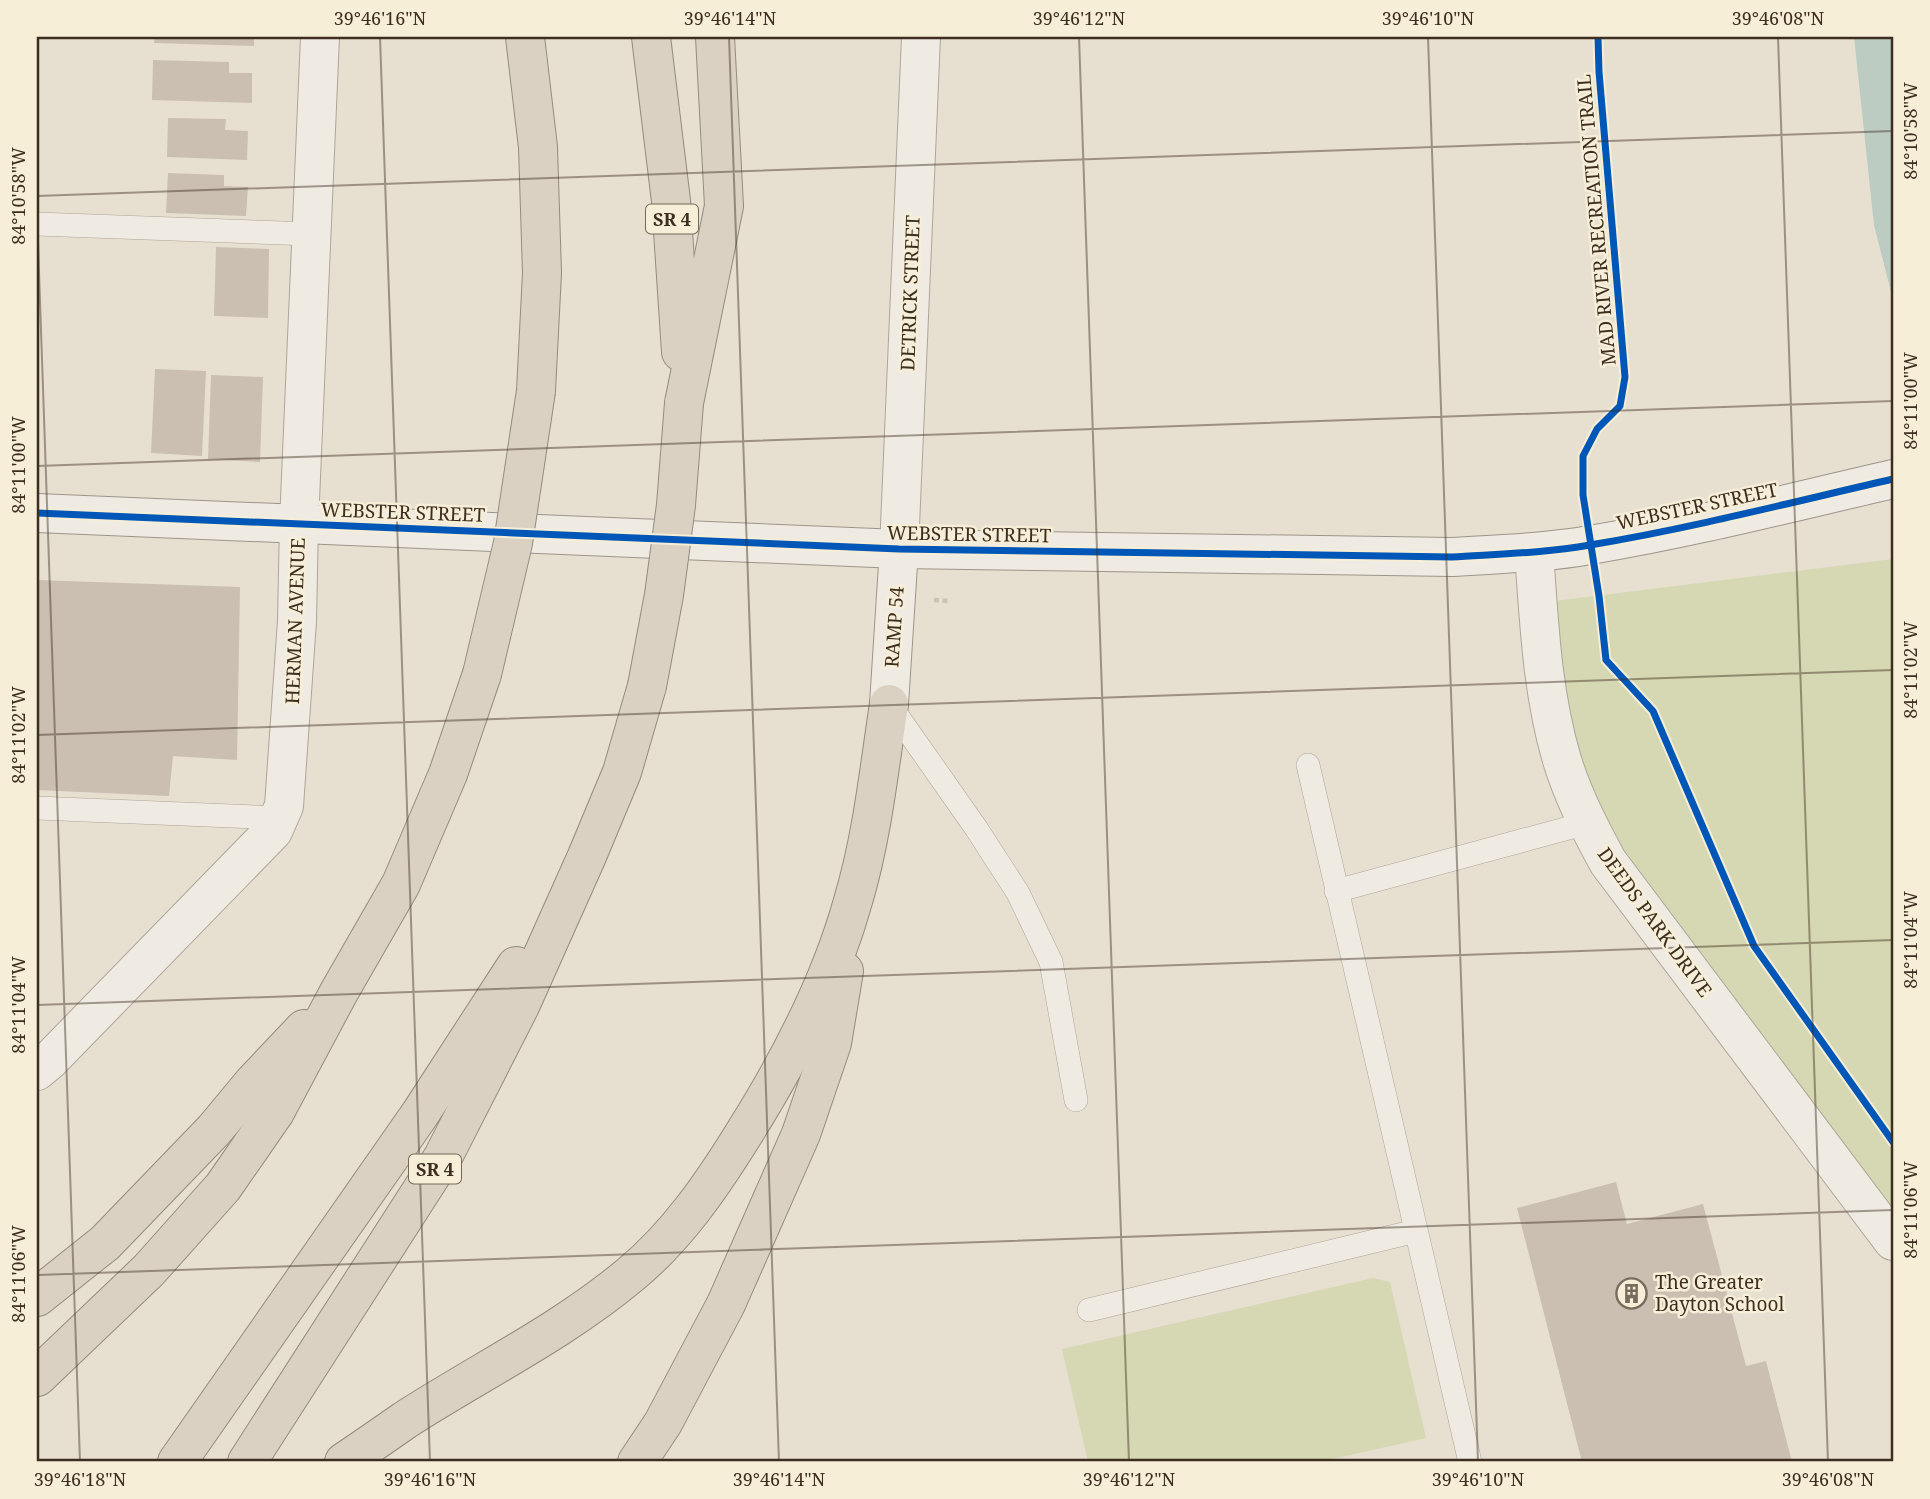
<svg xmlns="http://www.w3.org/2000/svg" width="1930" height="1499" viewBox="0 0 1930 1499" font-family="'Noto Serif',serif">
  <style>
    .green { fill: #d6d7b3 }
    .water { fill: #bcccc2 }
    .building { fill: #cbbfb2 }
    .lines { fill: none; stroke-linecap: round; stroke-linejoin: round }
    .lane-casing { stroke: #ada599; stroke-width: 24 }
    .street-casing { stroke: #ada599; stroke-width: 40 }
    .secondary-casing { stroke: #9c958a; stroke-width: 40 }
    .highway-casing { stroke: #928b80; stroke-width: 40 }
    .path { stroke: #c8c2b9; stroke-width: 4.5; stroke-dasharray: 5 3.5; stroke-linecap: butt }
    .lane { stroke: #efebe3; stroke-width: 23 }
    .street { stroke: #efebe3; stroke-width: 38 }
    .secondary { stroke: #efebe3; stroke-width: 38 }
    .highway { stroke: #dad1c2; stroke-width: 38 }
    .highway-bridge-casing { stroke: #928b80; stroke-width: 40; stroke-linecap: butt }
    .highway-bridge { stroke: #dad1c2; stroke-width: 38 }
    .cycleway-casing { stroke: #f7eed8; stroke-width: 11 }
    .cycleway { stroke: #0057b8; stroke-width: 7 }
    .ticks { fill: none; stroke: #3d2e20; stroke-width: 2; stroke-opacity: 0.45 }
    .labels { text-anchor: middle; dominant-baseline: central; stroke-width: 5; stroke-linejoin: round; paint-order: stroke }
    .shield { fill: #f7eed8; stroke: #756857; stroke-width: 2 }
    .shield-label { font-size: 18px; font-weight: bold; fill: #3d2e20 }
    .street-label { font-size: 19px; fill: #3d2e20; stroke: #f7eed8 }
    .poi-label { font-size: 19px; fill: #3d2e20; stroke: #f7eed8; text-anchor: start }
    .neatline { fill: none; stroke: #3d2e20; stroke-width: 2.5 }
    .ticks-label { font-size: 18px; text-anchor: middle; fill: #3d2e20 }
  </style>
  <rect width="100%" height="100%" fill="#e7e0d1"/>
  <!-- green -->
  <g class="green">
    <polygon points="1893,559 1893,1241 1608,862 1538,603"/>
    <polygon points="1373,1278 1390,1282 1426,1438 1319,1462 1088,1462 1062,1349"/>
  </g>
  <!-- water -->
  <polygon class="water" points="1854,37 1893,37 1893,300 1874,225"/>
  <!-- building -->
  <g class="building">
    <polygon points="155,37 254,37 254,46 154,43"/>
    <polygon points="153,60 229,62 229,73 252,73 252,103 152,100"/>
    <polygon points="168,118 226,119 225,130 248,131 247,160 167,157"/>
    <polygon points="168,173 224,175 224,186 248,187 246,216 166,213"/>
    <polygon points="216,247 269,249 268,318 214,316"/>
    <polygon points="155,369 206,371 202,456 151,453"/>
    <polygon points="211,375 263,377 260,462 208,459"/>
    <polygon points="37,580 240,587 237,760 173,756 169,796 37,790"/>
    <polygon points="1616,1182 1627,1224 1703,1204 1746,1366 1766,1361 1792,1462 1582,1462 1517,1208"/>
  </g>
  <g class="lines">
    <defs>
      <g id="lane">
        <polyline points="37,224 311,234"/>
        <polyline points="889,704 976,828 1018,893 1051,962 1076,1100"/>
        <polyline points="1308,765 1470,1462"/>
        <polyline points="37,808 279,818"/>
        <polyline points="1336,891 1587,823"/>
        <polyline points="1089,1310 1416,1231"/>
      </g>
      <g id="street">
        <polyline points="899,549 921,37"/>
        <path d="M 1534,552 C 1539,622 1542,693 1562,760 C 1573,796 1590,829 1608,862 L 1893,1241"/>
        <polyline points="37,1071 49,1061 273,831 284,806 297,621 299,523 320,37"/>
      </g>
      <g id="secondary">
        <path d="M 37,513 L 899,549 L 1452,557 C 1498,554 1545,553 1590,545 C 1692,528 1793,502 1893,479"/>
        <polyline points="889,704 899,549"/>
      </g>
      <g id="highway">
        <polyline points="525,37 538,147 542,273 536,391"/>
        <polyline points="651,37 671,201 681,352"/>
        <polyline points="684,403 724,206 715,37"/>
        <polyline points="37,1297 105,1243 214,1130 253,1083 304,1029"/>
        <polyline points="37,1377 149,1270 223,1187 275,1112 339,992 401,884 448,774 482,674"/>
        <polyline points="177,1462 420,1114 516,966"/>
        <polyline points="247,1462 443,1157 520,1006 587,856 622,772 647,686"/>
        <path d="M 344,1462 C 365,1448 385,1434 405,1420 C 481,1371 562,1332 631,1274 C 677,1236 712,1185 743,1135 C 789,1062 830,984 853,901 C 872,838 879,770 889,704"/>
        <polyline points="637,1462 663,1423 726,1304 801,1134 832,1043 844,971"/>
      </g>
    </defs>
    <!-- lane casing -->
    <use href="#lane" class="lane-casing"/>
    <!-- street casing -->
    <use href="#street" class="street-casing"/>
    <!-- secondary casing -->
    <use href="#secondary" class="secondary-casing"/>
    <!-- highway casing -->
    <use href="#highway" class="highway-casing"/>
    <!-- path -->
    <polyline class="path" points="934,600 949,601"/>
    <!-- lane -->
    <use href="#lane" class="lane"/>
    <!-- street -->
    <use href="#street" class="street"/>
    <!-- secondary -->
    <use href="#secondary" class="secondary"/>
    <!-- highway -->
    <use href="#highway" class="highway"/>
    <defs>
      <g id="highway-bridge">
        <polyline points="482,674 513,543 536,391"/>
        <polyline points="647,686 664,595 676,505 684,403"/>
      </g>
    </defs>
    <!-- highway-bridge casing -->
    <use href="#highway-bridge" class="highway-bridge-casing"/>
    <!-- highway-bridge -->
    <use href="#highway-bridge" class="highway-bridge"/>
    <defs>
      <g id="cycleway">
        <polyline points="1598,37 1599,72 1625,377 1620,406 1597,429 1583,456 1583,495 1599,596 1606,660 1653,711 1754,946 1893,1142"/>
        <path d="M 37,513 L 899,549 L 1452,557 C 1498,554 1545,553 1590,545 C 1692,528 1793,502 1893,479"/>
      </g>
    </defs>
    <!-- cycleway casing -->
    <use href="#cycleway" class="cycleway-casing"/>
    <!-- cycleway -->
    <use href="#cycleway" class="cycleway"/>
  </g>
  <!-- ticks -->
  <path class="ticks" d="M 380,37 L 430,1462M 729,37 L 779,1462M 1079,37 L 1129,1462M 1428,37 L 1478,1462M 1778,37 L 1828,1462M 37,196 L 1893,131M 37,214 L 80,1462M 37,466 L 1893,401M 37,735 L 1893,670M 37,1005 L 1893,940M 37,1275 L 1893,1210"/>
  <!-- icons -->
  <defs>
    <symbol id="building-ring" viewBox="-11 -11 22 22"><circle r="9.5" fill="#f7eed8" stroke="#786c5e" stroke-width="1.5"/><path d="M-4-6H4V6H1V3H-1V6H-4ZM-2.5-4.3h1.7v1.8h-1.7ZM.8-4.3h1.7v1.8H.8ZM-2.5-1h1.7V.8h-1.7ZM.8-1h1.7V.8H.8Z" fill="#786c5e"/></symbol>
  </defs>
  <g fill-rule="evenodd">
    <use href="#building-ring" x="1614" y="1276" width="35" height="35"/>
  </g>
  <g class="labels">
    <!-- shield labels -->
    <g class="shield">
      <rect x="646" y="204.5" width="52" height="29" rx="5"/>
      <rect x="409" y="1154.5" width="52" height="29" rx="5"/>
    </g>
    <g class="shield-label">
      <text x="672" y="219">SR 4</text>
      <text x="435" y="1169">SR 4</text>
    </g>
    <!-- street labels -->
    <g class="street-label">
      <text transform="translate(1596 220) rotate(-95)">MAD RIVER RECREATION TRAIL</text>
      <text transform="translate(910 293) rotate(-88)">DETRICK STREET</text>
      <text transform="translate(1697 506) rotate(-12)">WEBSTER STREET</text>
      <text transform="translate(403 512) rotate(2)">WEBSTER STREET</text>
      <text transform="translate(969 534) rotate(1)">WEBSTER STREET</text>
      <text transform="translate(295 621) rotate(-88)">HERMAN AVENUE</text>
      <text transform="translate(894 627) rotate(-86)">RAMP 54</text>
      <text transform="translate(1655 922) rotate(54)">DEEDS PARK DRIVE</text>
    </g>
    <!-- poi labels -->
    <g class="poi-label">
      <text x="1655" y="1282">The Greater<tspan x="1655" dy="22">Dayton School</tspan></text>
    </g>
  </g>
  <!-- border -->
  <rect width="1930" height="1499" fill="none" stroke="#f7eed8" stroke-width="77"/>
  <rect x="38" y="38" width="1854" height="1422" class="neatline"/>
  <g class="ticks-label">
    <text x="380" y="25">39°46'16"N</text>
    <text x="730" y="25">39°46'14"N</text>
    <text x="1079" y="25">39°46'12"N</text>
    <text x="1428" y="25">39°46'10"N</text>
    <text x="1778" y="25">39°46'08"N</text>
    <text transform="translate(1911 131) rotate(-90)" y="6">84°10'58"W</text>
    <text transform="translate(19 196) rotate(-90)" y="6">84°10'58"W</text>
    <text transform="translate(1911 401) rotate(-90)" y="6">84°11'00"W</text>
    <text transform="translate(19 465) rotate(-90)" y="6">84°11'00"W</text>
    <text transform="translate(1911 670) rotate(-90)" y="6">84°11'02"W</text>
    <text transform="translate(19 735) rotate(-90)" y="6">84°11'02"W</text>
    <text transform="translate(1911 940) rotate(-90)" y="6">84°11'04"W</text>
    <text transform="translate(19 1005) rotate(-90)" y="6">84°11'04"W</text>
    <text transform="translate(1911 1210) rotate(-90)" y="6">84°11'06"W</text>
    <text transform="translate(19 1274) rotate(-90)" y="6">84°11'06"W</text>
    <text x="80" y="1486">39°46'18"N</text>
    <text x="430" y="1486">39°46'16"N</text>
    <text x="779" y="1486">39°46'14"N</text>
    <text x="1129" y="1486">39°46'12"N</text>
    <text x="1478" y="1486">39°46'10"N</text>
    <text x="1828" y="1486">39°46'08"N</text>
  </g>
</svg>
